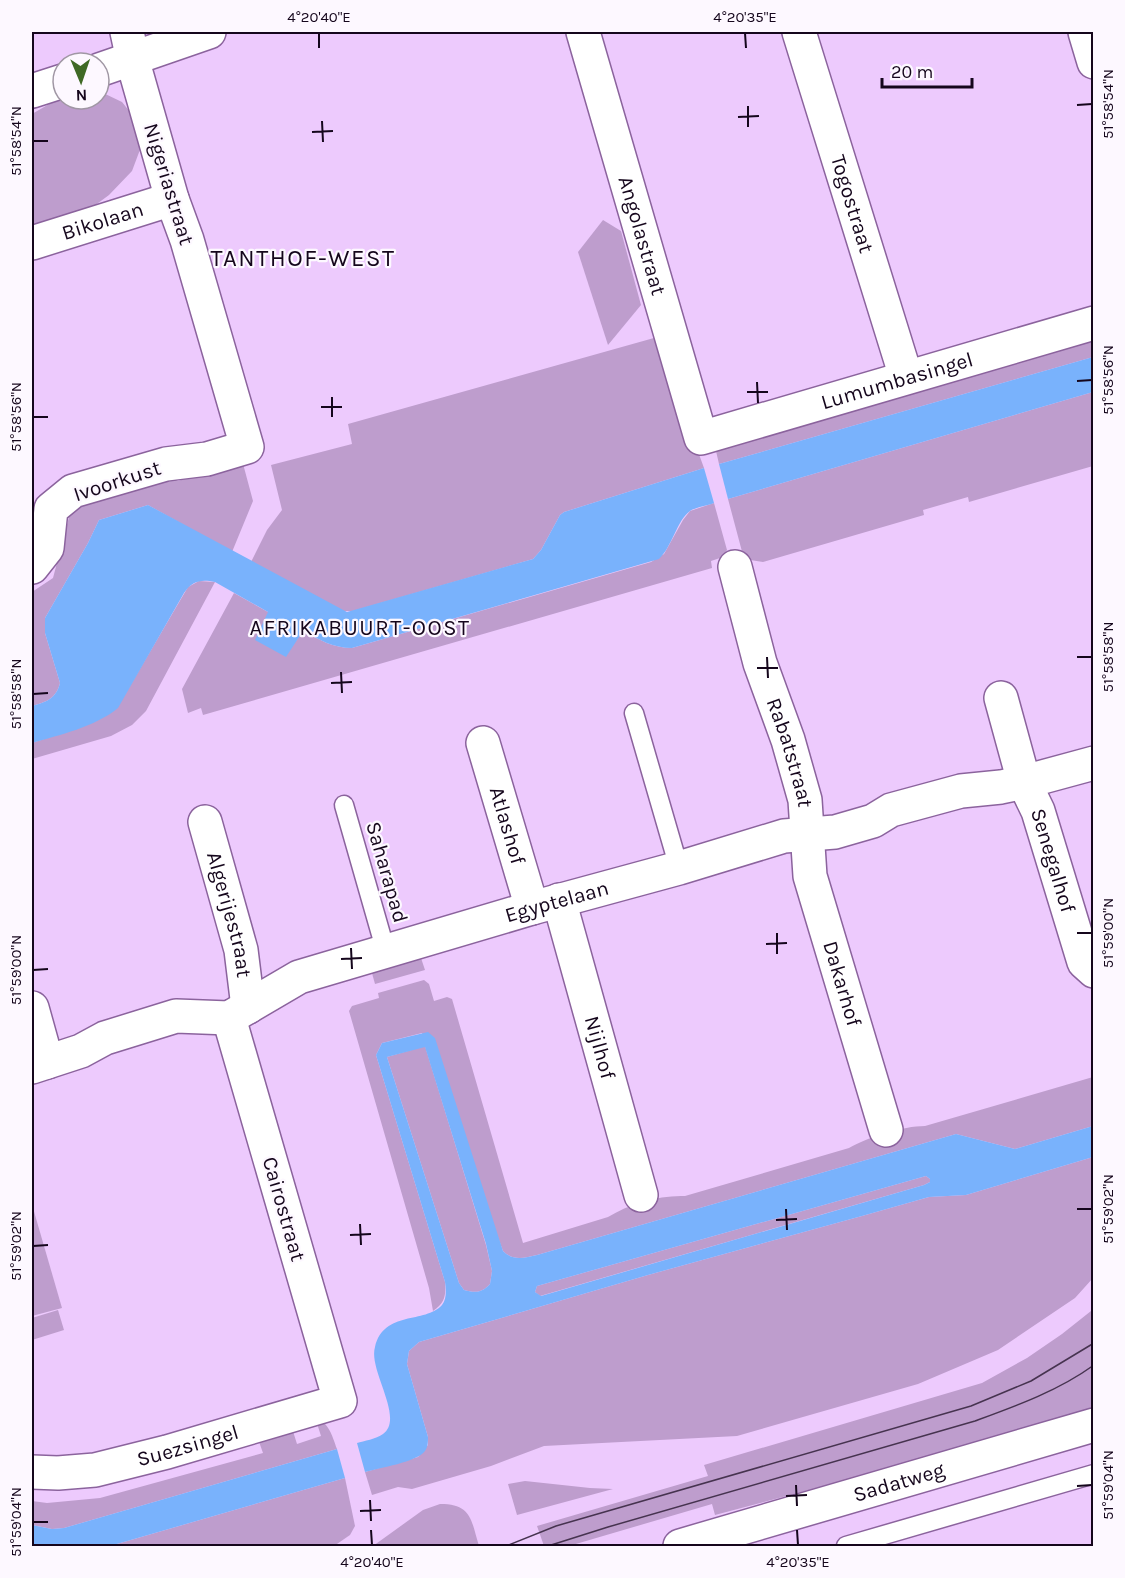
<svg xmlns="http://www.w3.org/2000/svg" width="1125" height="1578" viewBox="0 0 1125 1578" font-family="Karla,sans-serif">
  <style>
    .green { fill: #be9dcd }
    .water { fill: #79b2fc; fill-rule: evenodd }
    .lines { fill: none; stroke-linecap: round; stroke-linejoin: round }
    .service-casing { stroke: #8b639d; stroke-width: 21 }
    .minor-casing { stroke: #8b639d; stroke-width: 36 }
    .tertiary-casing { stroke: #8b639d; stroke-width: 36 }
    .service { stroke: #fff; stroke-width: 18 }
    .minor { stroke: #fff; stroke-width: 33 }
    .tertiary { stroke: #fff; stroke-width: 33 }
    .tram { stroke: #46334f; stroke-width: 1.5 }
    .ticks { fill: none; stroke: #15061c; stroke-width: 2 }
    .labels { text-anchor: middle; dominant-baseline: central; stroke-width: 4.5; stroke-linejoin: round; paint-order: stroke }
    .street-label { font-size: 21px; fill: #15061c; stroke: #fdf8ff }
    .neighbourhood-label { font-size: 22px; letter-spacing: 1.5px; fill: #15061c; stroke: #fdf8ff }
    .quarter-label { font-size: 24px; letter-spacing: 1.5px; fill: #15061c; stroke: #fdf8ff }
    .neatline { fill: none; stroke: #15061c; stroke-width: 2 }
    .ticks-label { font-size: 15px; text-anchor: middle; fill: #15061c }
  </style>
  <rect width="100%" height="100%" fill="#edcafd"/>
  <!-- green -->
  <g class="green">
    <polygon points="99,91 122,102 134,117 141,147 132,171 109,195 90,209 32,225 32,114 63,96 63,99 99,99"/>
    <polygon points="603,220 621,231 641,305 608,345 578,252"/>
    <polygon points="661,336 685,416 704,468 564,512 560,515 541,550 533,559 353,611 342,611 251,562 267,530 282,510 271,465 352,444 348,424"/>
    <polygon points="1093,338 1093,357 719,464 716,451"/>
    <polygon points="1093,392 1093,466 969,502 968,497 923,510 924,515 763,562 744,559 728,499"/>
    <path d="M 242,460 L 253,501 L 232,552 L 148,505 L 99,520 L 88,543 L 45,618 L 45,633 L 60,683 C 56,699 46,702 32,706 L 32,592 L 53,578 L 73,502 L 161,474 L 178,481 Z"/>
    <path d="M 714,503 L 727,550 L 723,557 L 711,561 L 712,568 L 203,715 L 201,708 L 188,713 L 182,689 L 234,593 L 268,612 L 285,656 L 303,631 C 320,640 333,648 352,648 L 651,562 L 664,554 L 683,520 L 690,511 Z"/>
    <polygon points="199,581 215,582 146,711 132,725 111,736 32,759 32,743 83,726 117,708 188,587"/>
    <polygon points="419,952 425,970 375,984 370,966"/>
    <path d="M 424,980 L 429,984 L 434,1001 L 447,997 L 452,999 L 523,1243 L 608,1217 C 629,1204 659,1195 685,1196 L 849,1148 C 868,1137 903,1126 925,1126 L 1093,1077 L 1093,1126 L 1015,1149 L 956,1134 L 537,1255 C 524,1258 513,1261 503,1251 L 422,1033 L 382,1043 L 376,1055 L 445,1282 C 446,1296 445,1303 433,1311 L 429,1288 L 349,1011 L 352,1006 L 379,998 L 378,993 Z"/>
    <path d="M 425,1046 L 486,1245 L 492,1271 L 490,1284 C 482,1293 475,1293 464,1290 L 459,1283 L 387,1057 Z"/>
    <polygon points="1093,1157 1093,1278 1075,1298 998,1350 918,1384 737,1436 544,1446 491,1466 412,1489 398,1487 372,1495 365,1472 418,1457 428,1445 428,1437 407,1364 409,1351 419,1342 648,1275 862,1216 929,1197 966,1195"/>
    <polygon points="926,1176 930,1179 930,1182 924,1185 540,1296 535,1292 537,1286"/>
    <polygon points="32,1208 33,1208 62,1308 32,1316"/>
    <polygon points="58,1310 64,1330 32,1340 32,1318"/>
    <polygon points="1091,1311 1093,1312 1093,1410 929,1458 715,1515 712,1504 569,1546 544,1546 537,1526 708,1476 704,1465 982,1383 1027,1358 1062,1334"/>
    <path d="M 315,1417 C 329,1423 332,1435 337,1449 L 64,1528 L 52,1529 L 32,1525 L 32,1501 L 47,1503 L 100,1498 L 263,1453 L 257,1436 L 291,1425 L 297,1444 L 321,1436 Z"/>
    <polygon points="345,1478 355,1526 350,1535 334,1546 110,1546"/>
    <polygon points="525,1481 590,1488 613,1489 517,1515 508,1484"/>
    <path d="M 440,1504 C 472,1504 471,1520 479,1546 L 373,1546 L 423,1510 Z"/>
  </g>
  <!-- water -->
  <g class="water">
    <polygon points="1093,357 1093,392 728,499 719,464"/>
    <path d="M 704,468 L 714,503 C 707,506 696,507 690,511 C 677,520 672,547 659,559 L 352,648 C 333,648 320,640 303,631 L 286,657 L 255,640 L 268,612 L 215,582 C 201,579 192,581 184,593 L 118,708 C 95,727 59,735 32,743 L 32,706 C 46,702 56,699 60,683 L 45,633 L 45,618 L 88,543 L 99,520 L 148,505 L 347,612 L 533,559 L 541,550 L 560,515 L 564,512 Z"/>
    <path d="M 428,1032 L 435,1038 L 503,1251 C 513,1261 524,1258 537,1255 L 956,1134 L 1015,1149 L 1093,1126 L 1093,1157 L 966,1195 L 929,1197 L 862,1216 L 648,1275 L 419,1342 L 409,1351 L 407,1364 L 428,1437 C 428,1442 428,1447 425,1451 C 417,1462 379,1468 365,1472 L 357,1443 C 364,1441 376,1439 383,1434 C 405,1418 368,1370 375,1347 C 384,1310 425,1324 442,1305 C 447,1299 446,1289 445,1282 L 376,1055 L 382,1043 ZM 425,1047 L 486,1244 L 492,1271 L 490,1284 C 482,1293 475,1293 464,1290 L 459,1283 L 387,1057 ZM 926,1176 L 930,1179 L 930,1182 L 924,1185 L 541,1296 L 535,1292 L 537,1286 Z"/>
    <polygon points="337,1449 345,1478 110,1546 32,1546 32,1525 52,1529 64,1528"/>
  </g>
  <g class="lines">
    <defs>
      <g id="service">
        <polyline points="634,713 679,868"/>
        <polyline points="344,805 386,952"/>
        <polyline points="846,1546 1094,1474"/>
      </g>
      <g id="minor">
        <path id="s1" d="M 583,32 L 701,438 L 1094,323"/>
        <path id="s2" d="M 799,32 L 906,377"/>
        <polyline points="1085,32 1094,62"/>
        <polyline points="99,70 209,32"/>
        <polyline points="32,91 63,81"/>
        <path id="s3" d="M 32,243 L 172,199"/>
        <polyline points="32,567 47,548 51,509 73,491 166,464 207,459 247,447 187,240 172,199 135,69 127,32"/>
        <path id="s4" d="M 735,567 L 760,663 L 788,740 L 805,800 L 810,876 L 886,1130"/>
        <path id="s5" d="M 1001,698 L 1024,782 L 1038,811 L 1084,962 L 1094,971"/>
        <path id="s6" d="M 483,743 L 532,908"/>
        <path id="s7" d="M 205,822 L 241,950 L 248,1007"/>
        <path id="s8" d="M 559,900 L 641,1195"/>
        <polyline points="32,1008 47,1062"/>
        <path id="s9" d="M 32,1067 L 81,1051 L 105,1038 L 176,1016 L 229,1018 L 299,977 L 532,908 L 679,868 L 784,836 L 835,832 L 873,821 L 891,810 L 961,791 L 1001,787 L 1024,782 L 1094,763"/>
        <path id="s10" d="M 32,1472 L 58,1473 L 95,1470 L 167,1452 L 340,1401 L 229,1018"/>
      </g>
      <g id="tertiary">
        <path id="s11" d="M 680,1546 L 1094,1425"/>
      </g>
    </defs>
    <!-- service casing -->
    <use href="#service" class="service-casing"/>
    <!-- minor casing -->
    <use href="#minor" class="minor-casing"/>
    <!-- tertiary casing -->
    <use href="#tertiary" class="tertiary-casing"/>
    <!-- service -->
    <use href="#service" class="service"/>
    <!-- minor -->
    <use href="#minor" class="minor"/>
    <!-- tertiary -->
    <use href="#tertiary" class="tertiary"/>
    <!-- tram -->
    <g class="tram">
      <polyline points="506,1546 556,1526 971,1406 1031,1381 1094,1343"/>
      <path d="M 548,1546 L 608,1527 L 975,1421 C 1016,1406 1058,1391 1094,1365"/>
    </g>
  </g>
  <!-- ticks -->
  <path class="ticks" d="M 319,33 L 319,48M 745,33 L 746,48M 1077,105 L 1092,104M 748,106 L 748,127M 738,117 L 759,116M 322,121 L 323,142M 312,132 L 333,131M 33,141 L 48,141M 1077,381 L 1092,380M 757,382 L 758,403M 747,392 L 768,392M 332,397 L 332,417M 321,407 L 342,407M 33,417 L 48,417M 767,657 L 768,678M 1077,657 L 1092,657M 757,668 L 778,668M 341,672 L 342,693M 331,683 L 352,682M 33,694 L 48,693M 777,933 L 777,954M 1077,933 L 1092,933M 766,944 L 787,943M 351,948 L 352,969M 341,959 L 362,958M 33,970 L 48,969M 786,1209 L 787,1230M 1077,1209 L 1092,1209M 776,1220 L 797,1219M 360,1224 L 361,1245M 350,1235 L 371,1234M 33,1246 L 48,1245M 796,1485 L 797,1506M 1077,1486 L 1092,1485M 786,1496 L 807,1495M 370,1500 L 371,1521M 360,1511 L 381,1510M 33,1522 L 48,1522M 371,1530 L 372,1545M 797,1530 L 798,1545"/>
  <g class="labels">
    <!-- street labels -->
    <g class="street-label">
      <text transform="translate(169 184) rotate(73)">Nigeriastraat</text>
      <text stroke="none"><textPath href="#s2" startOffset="180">Togostraat</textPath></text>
      <text stroke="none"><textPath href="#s3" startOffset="74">Bikolaan</textPath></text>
      <text stroke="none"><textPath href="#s1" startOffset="212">Angolastraat</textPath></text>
      <text stroke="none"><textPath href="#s1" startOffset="627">Lumumbasingel</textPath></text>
      <text transform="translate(117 481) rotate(-18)">Ivoorkust</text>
      <text stroke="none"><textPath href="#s4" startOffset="194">Rabatstraat</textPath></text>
      <text stroke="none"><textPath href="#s6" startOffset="86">Atlashof</textPath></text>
      <text stroke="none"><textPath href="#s5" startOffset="171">Senegalhof</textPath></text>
      <text transform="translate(387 872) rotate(74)">Saharapad</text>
      <text stroke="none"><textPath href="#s9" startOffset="556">Egyptelaan</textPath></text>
      <text stroke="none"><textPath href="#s7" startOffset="96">Algerijestraat</textPath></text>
      <text stroke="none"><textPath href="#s4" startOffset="432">Dakarhof</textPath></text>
      <text stroke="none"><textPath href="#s8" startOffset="153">Nijlhof</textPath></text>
      <text transform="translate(284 1209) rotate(74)">Cairostraat</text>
      <text stroke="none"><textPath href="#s10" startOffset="159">Suezsingel</textPath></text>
      <text stroke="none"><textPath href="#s11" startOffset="228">Sadatweg</textPath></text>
    </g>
    <!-- neighbourhood labels -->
    <g class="neighbourhood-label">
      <text x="360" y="628">AFRIKABUURT-OOST</text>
    </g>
    <!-- quarter labels -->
    <g class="quarter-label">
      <text x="303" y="258">TANTHOF-WEST</text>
    </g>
  </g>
  <!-- border -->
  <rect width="1125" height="1578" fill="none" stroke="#fdf8ff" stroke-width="66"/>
  <!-- north arrow -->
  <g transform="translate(81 81) rotate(178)"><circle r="28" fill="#fdf8ff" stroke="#a097a4" stroke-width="1.5"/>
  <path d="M0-4.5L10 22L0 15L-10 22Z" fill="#3f6925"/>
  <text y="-9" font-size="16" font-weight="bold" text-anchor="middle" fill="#15061c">N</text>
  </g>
  <!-- scale -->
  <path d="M882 78v9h90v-9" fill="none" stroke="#15061c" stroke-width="3"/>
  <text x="891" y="78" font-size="18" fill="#15061c" stroke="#fdf8ff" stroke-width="4.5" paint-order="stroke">20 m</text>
  <rect x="33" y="33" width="1059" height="1512" class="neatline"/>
  <g class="ticks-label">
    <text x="319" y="22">4°20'40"E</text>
    <text x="745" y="22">4°20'35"E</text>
    <text transform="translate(1108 104) rotate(-90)" y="5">51°58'54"N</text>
    <text transform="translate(16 141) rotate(-90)" y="5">51°58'54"N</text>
    <text transform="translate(1108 380) rotate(-90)" y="5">51°58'56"N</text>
    <text transform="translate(16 417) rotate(-90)" y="5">51°58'56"N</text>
    <text transform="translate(1108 657) rotate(-90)" y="5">51°58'58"N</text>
    <text transform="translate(16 694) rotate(-90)" y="5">51°58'58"N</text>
    <text transform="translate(1108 933) rotate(-90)" y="5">51°59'00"N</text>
    <text transform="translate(16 970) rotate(-90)" y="5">51°59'00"N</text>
    <text transform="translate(1108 1209) rotate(-90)" y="5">51°59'02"N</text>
    <text transform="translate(16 1246) rotate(-90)" y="5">51°59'02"N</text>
    <text transform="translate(1108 1485) rotate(-90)" y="5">51°59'04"N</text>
    <text transform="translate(16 1522) rotate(-90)" y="5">51°59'04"N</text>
    <text x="372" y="1567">4°20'40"E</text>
    <text x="798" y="1567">4°20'35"E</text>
  </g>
</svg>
